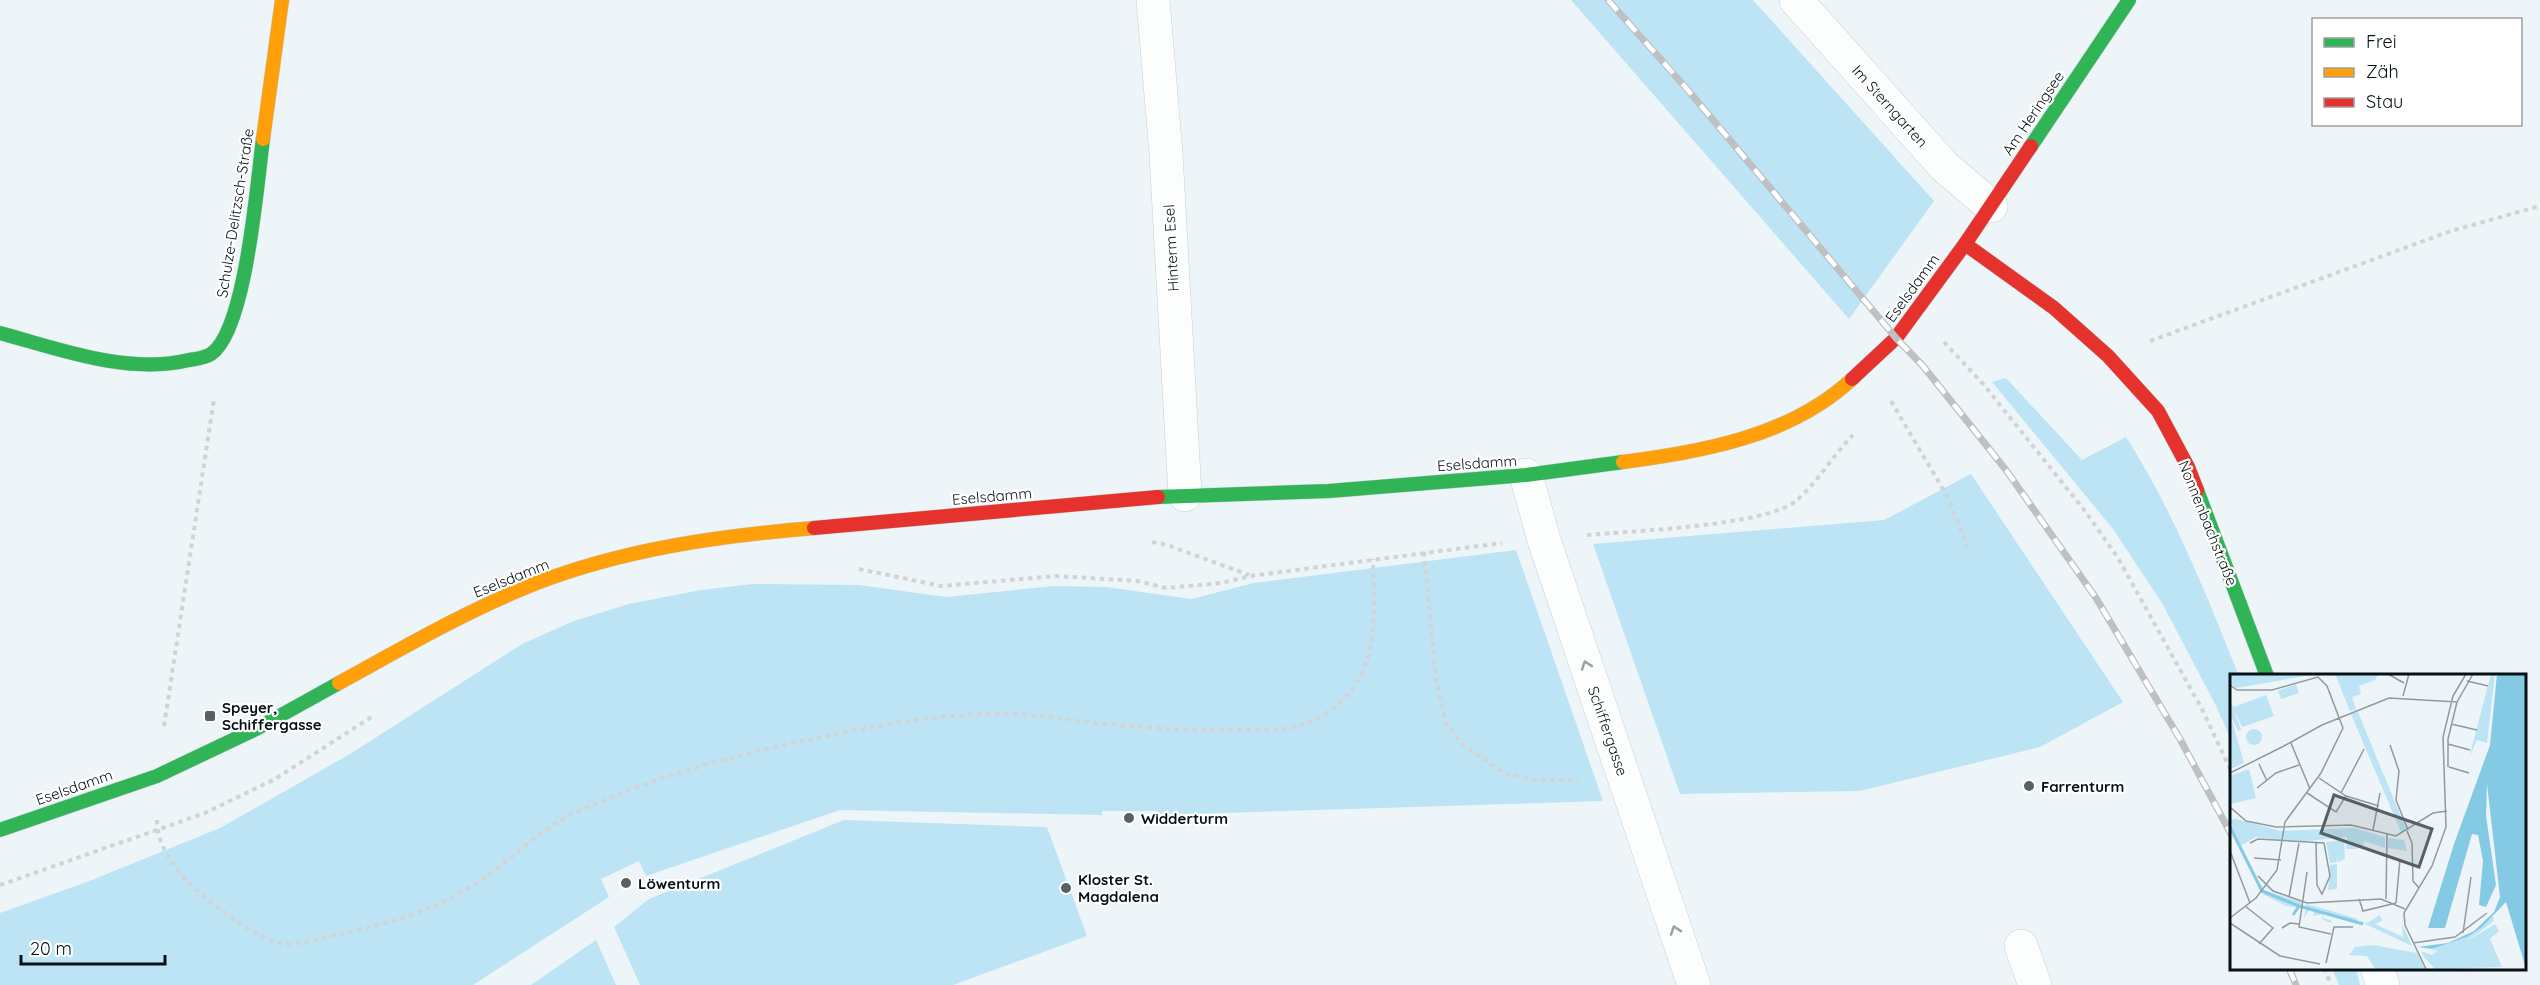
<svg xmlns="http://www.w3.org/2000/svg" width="2540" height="985" viewBox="0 0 2540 985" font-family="Quicksand,sans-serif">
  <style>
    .green { fill: #bde4f4 }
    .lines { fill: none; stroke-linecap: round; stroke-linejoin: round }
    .street-casing { stroke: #c6d0d4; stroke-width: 34 }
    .fast-casing { stroke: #c6d0d4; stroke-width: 15 }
    .slow-casing { stroke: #c6d0d4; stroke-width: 15 }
    .jam-casing { stroke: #c6d0d4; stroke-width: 15 }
    .path { stroke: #d1d4d4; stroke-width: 4; stroke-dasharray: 4.5 4.5; stroke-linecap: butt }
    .street { stroke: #fcfefe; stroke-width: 33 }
    .fast { stroke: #30b455; stroke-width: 14 }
    .slow { stroke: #ff9f0a; stroke-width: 14 }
    .jam { stroke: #e5322d; stroke-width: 14 }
    .rail-casing { stroke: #bec0c2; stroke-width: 7 }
    .rail { stroke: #fff; stroke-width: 4.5; stroke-dasharray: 14; stroke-linecap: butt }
    .oneway { stroke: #9a9fa1 }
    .poi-dot { fill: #576165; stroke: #fff; stroke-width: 2 }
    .labels { text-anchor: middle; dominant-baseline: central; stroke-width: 4.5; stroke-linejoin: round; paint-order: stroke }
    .street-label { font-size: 15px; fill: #061116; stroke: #fff }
    .poi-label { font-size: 15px; font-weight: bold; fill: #061116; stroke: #fff; text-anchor: start }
    .inset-river { fill: none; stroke: #84cae4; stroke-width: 3 }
    .inset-road { fill: none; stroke: #919a9e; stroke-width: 1.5 }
    .view { fill: #576165; fill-opacity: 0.15; stroke: #576165; stroke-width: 3 }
    .inset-edge { fill: none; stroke: #061116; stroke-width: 3 }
  </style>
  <rect width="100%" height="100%" fill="#edf5f8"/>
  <!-- green -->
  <g class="green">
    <polygon points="1571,0 1753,0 1934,201 1849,319"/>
    <path d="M 2006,378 L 2082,460 L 2126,437 C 2173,510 2207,596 2239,676 L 2231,676 L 2231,739 L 2215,704 L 2162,603 L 2113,529 L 1992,382 Z"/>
    <polygon points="1971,474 2123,702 2040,747 1860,791 1680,794 1593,544 1884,520"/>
    <polygon points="1516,550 1603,801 1157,815 1156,811 1102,811 1102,815 840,810 646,876 639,861 601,879 609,897 473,985 0,985 0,913 92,880 220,828 350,754 522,644 574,621 629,604 701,590 753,584 859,585 946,597 1054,586 1106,587 1191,599 1254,583"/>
    <polygon points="844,820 1047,827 1087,936 953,985 640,985 614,927 649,899"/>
    <polygon points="596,940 616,985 531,985"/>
    <polygon points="2332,969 2356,969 2360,985 2339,985"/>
  </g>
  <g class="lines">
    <defs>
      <g id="street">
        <polyline points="1153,0 1166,154 1185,495"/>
        <polyline points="1796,0 1944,166 1991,206"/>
        <polyline points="1526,475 1544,540 1694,985"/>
        <polyline points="2021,946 2035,985"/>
        <polyline points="2377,968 2383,985"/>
      </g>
      <g id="fast">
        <polyline points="2031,146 2129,0"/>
        <path d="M 0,333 C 59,349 127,375 189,360 C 196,359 205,358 211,354 C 246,331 257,183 263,139"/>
        <polyline points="2197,490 2267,676"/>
        <polyline points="1158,497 1329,491 1526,475 1623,462"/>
        <polyline points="0,830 157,776 258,728 339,683"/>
      </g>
      <g id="slow">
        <polyline points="263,139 282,0"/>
        <path d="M 1623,462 C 1703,451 1790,437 1852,379"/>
        <path d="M 339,683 C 403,648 466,611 534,584 C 624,549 718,536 814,528"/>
      </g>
      <g id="jam">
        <polyline points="1965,244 2054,308 2108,356 2158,411 2188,467 2197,490"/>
        <polyline points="1852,379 1896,338 1965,244 2031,146"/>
        <polyline points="814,528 1158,497"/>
      </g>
    </defs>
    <!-- street casing -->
    <use href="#street" class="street-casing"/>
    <!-- fast casing -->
    <use href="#fast" class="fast-casing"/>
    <!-- slow casing -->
    <use href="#slow" class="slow-casing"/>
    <!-- jam casing -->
    <use href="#jam" class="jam-casing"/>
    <!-- path -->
    <g class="path">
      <polyline points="2150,341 2451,231 2540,206"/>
      <polyline points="1944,342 1984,385 2085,511 2118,558 2203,711 2231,771"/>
      <polyline points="1891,401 1947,496 1968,547"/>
      <path d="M 1587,535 C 1631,531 1765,526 1796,501 C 1818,482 1833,455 1853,435"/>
      <polyline points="1152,542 1167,545 1249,575"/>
      <polyline points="1424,552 1436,680 1446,722 1461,743 1502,772 1537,781 1579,779"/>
      <polyline points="859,569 941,586 1056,576 1138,581 1166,588 1221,583 1250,576 1502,543"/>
      <polyline points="164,726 214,399"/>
      <path d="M 157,820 C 157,853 186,883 211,902 C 229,916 264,943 287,944 C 299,945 330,936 344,933 C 385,924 423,914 460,893 C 497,873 526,841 561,820 C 577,811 596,804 614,796 C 676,771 751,751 817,738 C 876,725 944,713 1005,714 C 1039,714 1072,721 1106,724 C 1150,728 1194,731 1237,730 C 1264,730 1292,732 1316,719 C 1382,684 1374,624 1373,559"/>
      <polyline points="0,885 205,813 275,779 373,716"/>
      <polyline points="2324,968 2331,985"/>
    </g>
    <!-- street -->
    <use href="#street" class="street"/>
    <!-- fast -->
    <use href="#fast" class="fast"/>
    <!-- slow -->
    <use href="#slow" class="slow"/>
    <!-- jam -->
    <use href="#jam" class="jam"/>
    <defs>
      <g id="rail">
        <polyline points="1608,0 1687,89 1896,338 1923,366 2006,470 2096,598 2180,739 2231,834"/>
        <polyline points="2289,968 2296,985"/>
      </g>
    </defs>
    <!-- rail casing -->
    <use href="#rail" class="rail-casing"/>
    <!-- rail -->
    <use href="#rail" class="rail"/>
  </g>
  <!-- one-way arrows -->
  <defs><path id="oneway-chevron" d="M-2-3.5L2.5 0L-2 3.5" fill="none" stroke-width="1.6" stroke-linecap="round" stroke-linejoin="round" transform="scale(1.5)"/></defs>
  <g class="oneway">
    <use href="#oneway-chevron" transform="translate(1586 665) rotate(-109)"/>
    <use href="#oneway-chevron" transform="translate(1675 930) rotate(-109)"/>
  </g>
  <!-- markers -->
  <g class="poi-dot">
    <rect x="204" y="710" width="12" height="12" rx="3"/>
    <circle cx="2029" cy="786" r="6"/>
    <circle cx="1129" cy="818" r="6"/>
    <circle cx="626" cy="883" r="6"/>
    <circle cx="1066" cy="888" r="6"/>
  </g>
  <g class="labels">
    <!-- street labels -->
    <g class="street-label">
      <text transform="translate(1890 106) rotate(48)">Im Sterngarten</text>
      <text transform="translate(2033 113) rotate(-56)">Am Heringsee</text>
      <text transform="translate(235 213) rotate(-81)">Schulze-Delitzsch-Straße</text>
      <text transform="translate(1171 248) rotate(-93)">Hinterm Esel</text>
      <text transform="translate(1912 288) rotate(-54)">Eselsdamm</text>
      <text transform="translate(1477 463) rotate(-4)">Eselsdamm</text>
      <text transform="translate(992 496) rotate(-5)">Eselsdamm</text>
      <text transform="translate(2208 523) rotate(68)">Nonnenbachstraße</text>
      <text transform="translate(511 578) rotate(-22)">Eselsdamm</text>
      <text transform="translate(1608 731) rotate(71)">Schiffergasse</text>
      <text transform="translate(74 787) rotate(-19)">Eselsdamm</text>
    </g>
    <!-- poi labels -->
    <g class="poi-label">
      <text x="222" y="707">Speyer,<tspan x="222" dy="17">Schiffergasse</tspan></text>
      <text x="2041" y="786">Farrenturm</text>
      <text x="1141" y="818">Widderturm</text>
      <text x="1078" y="879">Kloster St.<tspan x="1078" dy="17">Magdalena</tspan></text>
      <text x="638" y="883">Löwenturm</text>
    </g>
  </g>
  <!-- overview -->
  <g transform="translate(2230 674)">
    <rect width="296" height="296" fill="#edf5f8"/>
    <path d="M 1,0 L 86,0 L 6,14 L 2,10 ZM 105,0 L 148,0 L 145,6 L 129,12 L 131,20 L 122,23 L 126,35 L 120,37 ZM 261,0 L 265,0 L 257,69 L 247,66 L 239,84 ZM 66,10 L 69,19 L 51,25 L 48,17 ZM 36,21 L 44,42 L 12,53 L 4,36 L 11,56 L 8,57 L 1,43 L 14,89 L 0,95 L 0,28 L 4,33 ZM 128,38 L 176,155 L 171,158 L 121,40 ZM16 63a8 8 0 1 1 16 0a8 8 0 1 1-16 0ZM 19,95 L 26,124 L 1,130 L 0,102 ZM 6,145 L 51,157 L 125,154 L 155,163 L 155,174 L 134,167 L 133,172 L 126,175 L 116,175 L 117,163 L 67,168 L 26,163 L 10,172 L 0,154 L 0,146 ZM 158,164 L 174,166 L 177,177 L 158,174 ZM 114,166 L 115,185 L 108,188 L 107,181 L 107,188 L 100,189 L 96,168 ZM 107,190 L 107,215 L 98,216 L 100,191 ZM 33,216 L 71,228 L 72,234 L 56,232 L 33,220 ZM 76,230 L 95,235 L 128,245 L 126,249 L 94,240 L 93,244 L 102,247 L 100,249 L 92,245 L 93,240 L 83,242 L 84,237 L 79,236 L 74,244 ZM 150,241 L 152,247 L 145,250 L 173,263 L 172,250 L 182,272 L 129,247 L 137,249 ZM 263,242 L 264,247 L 237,267 L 265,250 L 269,257 L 260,265 L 272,293 L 205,295 L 194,283 L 191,277 L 202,281 L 208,276 L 202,277 L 205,274 L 237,263 ZM 143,271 L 187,279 L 195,295 L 145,295 L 137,282 L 119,281 L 125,273 Z" fill="#bde4f4"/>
    <path d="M 267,0 L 295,0 L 295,291 L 276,228 L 252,253 L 237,263 L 202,275 L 188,273 L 218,269 L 244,257 L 264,238 L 270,223 L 257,110 L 256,142 L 266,211 L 256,233 L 249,231 L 253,187 L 248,161 L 242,160 L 215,254 L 198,254 L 224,170 L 260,71 Z" fill="#84cae4"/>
    <path class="inset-river" d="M 0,153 L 32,217 L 69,232M 63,241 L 69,232 L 133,250"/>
    <path class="inset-road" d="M 158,0 L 174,9M 237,7 L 258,12M 0,11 L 7,16 L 42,16 L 88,3 L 97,12 L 113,54 L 91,99 L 55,148 L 47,196 L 26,224 L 0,244M 173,22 L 179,0M 221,50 L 247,56M 61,69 L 80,115M 218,70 L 240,76M 160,71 L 169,97 L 166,126 L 178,156M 52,73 L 92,51 L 159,24 L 227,28 L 243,0M 29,90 L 37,107M 218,93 L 218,65 L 227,28M 219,93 L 239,99M 0,99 L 54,72M 89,104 L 116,122 L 149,132M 27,114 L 46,99 L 69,91M 77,119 L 106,138 L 116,122M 111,119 L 134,75M 0,133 L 16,147 L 46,153 L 121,151 L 166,162 L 203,139 L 217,137M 143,156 L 150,119M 177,157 L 182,169 L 183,207 L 189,214M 20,169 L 28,165 L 94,169 L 100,202 L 92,220 L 87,211 L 86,169M 0,177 L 20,229M 24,184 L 51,186M 77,198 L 69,253 L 101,260M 28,202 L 43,217 L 77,229 L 151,225 L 175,235M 59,223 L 69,169M 129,225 L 133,237 L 166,229M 156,225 L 157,160M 166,229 L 170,185M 15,232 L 43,254 L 29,270M 0,249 L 50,282 L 90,290M 52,254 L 60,249 L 69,250M 233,259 L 241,203M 183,269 L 225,263 L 257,239M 96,289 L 104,253 L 123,253M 196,295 L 175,251 L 174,239 L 202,192 L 216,153 L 213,63 L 223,22 L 236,0"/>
    <path class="view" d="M 104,121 L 202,155 L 189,193 L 91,159 Z"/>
    <rect width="296" height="296" class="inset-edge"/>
  </g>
  <!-- legend -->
  <rect x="2312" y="18" width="210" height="108" fill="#ffffff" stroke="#9ba0a2" stroke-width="1.5"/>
  <rect x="2324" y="38" width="30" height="9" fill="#30b455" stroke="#9ba0a2" stroke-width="1.5"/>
  <text x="2366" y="48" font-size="18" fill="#061116">Frei</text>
  <rect x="2324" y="68" width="30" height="9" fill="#ff9f0a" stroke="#9ba0a2" stroke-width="1.5"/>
  <text x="2366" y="78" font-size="18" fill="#061116">Zäh</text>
  <rect x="2324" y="98" width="30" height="9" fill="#e5322d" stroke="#9ba0a2" stroke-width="1.5"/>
  <text x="2366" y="108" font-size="18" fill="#061116">Stau</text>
  <!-- scale -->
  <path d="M21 955v9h144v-9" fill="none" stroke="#061116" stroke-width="3"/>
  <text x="30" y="955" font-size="18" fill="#061116" stroke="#ffffff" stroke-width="4.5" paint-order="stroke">20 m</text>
</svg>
